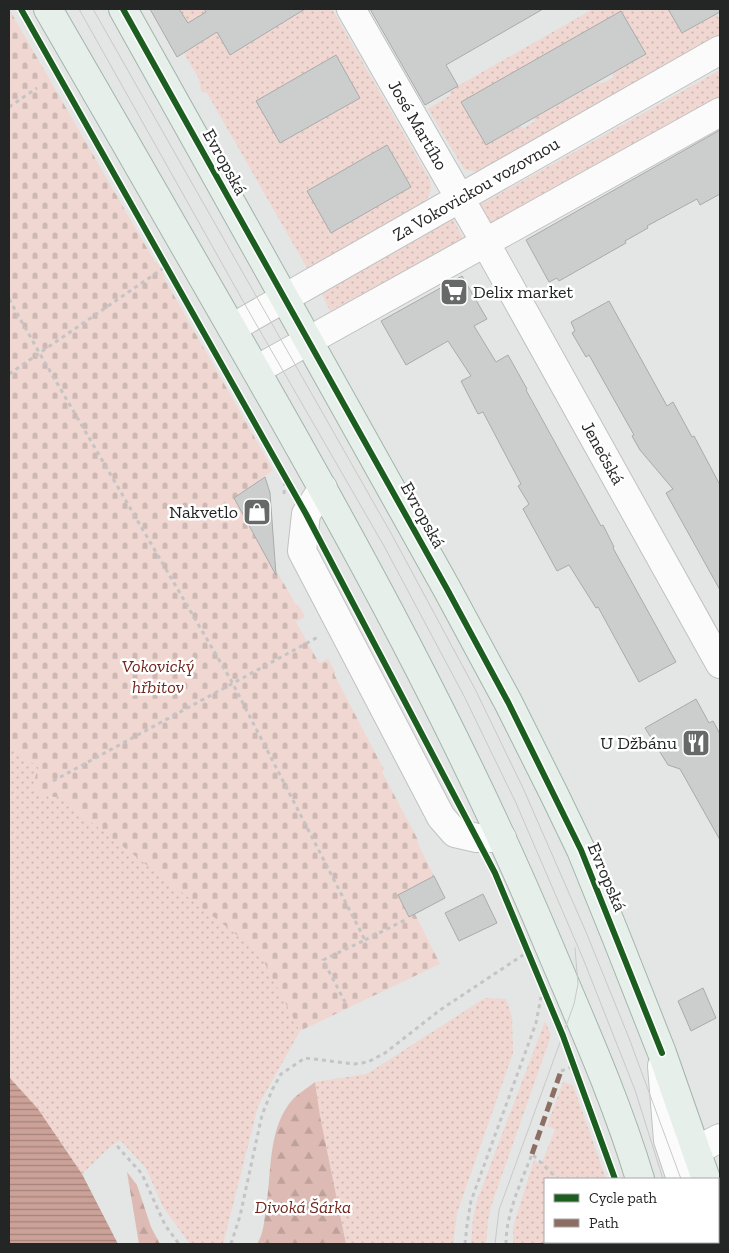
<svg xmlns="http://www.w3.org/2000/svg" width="729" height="1253" viewBox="0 0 729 1253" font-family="'Zilla Slab',serif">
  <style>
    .grass { fill: url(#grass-dots); fill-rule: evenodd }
    .forest { fill: url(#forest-firs) }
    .cemetery { fill: url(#cemetery-stones) }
    .water { fill: url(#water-rules) }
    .building { fill: #cccecd; stroke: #a9abaa }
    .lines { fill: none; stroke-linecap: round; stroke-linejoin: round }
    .minor-casing { stroke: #c0c2c1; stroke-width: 30 }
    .major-casing { stroke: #a3b5ab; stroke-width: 30 }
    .path { stroke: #c4c4c4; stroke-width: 3; stroke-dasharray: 4 4; stroke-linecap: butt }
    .minor { stroke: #fbfbfb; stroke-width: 28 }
    .major { stroke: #e6efea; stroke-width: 28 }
    .tram { stroke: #c8c9c8; stroke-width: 1 }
    .quiet { stroke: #8d6e63; stroke-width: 5; stroke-dasharray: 10 5; stroke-linecap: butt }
    .cycleway-casing { stroke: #fff; stroke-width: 9 }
    .cycleway { stroke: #1b5e20; stroke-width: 6 }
    .labels { text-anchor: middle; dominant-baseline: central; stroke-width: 5; stroke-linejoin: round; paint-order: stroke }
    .street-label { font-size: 18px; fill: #242625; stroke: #fff }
    .poi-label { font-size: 18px; fill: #242625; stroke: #fff; text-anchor: end }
    .park-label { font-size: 18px; font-style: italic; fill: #72271d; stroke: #fff }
  </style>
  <defs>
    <pattern id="grass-dots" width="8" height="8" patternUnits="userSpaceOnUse" patternTransform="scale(1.25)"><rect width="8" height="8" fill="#f0d7d1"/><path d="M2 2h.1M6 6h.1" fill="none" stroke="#ceb8b3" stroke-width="1.8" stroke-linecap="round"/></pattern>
    <pattern id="forest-firs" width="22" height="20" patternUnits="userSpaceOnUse" patternTransform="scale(1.25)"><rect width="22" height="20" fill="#ddbbb4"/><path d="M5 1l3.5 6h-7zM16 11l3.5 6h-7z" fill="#bea19b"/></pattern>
    <pattern id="cemetery-stones" width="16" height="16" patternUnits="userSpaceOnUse" patternTransform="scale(1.25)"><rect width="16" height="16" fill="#f0d7d1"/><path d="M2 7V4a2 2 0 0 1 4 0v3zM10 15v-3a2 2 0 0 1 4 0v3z" fill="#ceb8b3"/></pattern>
    <pattern id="water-rules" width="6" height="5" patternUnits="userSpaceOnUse" patternTransform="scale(1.25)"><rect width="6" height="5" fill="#cba198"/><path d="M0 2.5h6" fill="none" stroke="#a5837c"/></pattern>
  </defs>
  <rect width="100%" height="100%" fill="#e3e6e4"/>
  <!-- grass -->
  <g class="grass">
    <path d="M 179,9 L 212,9 L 206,12 L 279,25 L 306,9 L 332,9 L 430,180 C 432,190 430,194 425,202 L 314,266 L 307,268 L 207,93 L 201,91 L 199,79 L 184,53 L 191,48 L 190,46 L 198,41 ZM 335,55 L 360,98 L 280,143 L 256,101 ZM 387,145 L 411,187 L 331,233 L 307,191 Z"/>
    <path d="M 593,9 L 668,9 L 683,33 L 717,14 L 720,20 L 720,35 L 476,172 L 464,169 L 428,109 L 451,95 L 449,91 ZM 621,12 L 646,54 L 612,74 L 614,77 L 601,84 L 600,82 L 534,118 L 535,121 L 523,129 L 521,126 L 486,145 L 461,102 Z"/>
    <polygon points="720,70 720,97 491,226 478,206"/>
    <polygon points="452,218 465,241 330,311 319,288"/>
    <polygon points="9,744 39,768 49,798 59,797 260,952 300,1031 258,1106 223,1244 190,1244 163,1207 146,1168 120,1140 110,1147 82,1174 38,1109 9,1077"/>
    <polygon points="485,998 506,999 512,1017 513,1053 457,1213 453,1244 346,1244 320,1116 315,1082 367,1074"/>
    <polygon points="545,1021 551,1036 493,1200 488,1220 486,1244 471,1244 473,1218 478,1198"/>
    <polygon points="563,1082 573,1085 606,1179 545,1179 545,1242 595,1242 595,1244 513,1244 513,1227 534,1160 541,1165 555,1130 547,1126"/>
  </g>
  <!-- forest -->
  <g class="forest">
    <path d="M 315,1082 L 320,1116 L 346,1244 L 257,1244 C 264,1233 264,1221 266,1208 C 272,1172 267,1127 294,1098 C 300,1092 309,1087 315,1082 Z"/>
    <polygon points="127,1172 137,1185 151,1227 160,1244 139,1244"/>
  </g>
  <!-- cemetery -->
  <path class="cemetery" d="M 9,9 L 155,262 L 157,262 L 165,277 L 164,278 L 273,470 L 235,498 L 296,605 L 298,604 L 305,617 L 296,622 L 319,663 L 328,659 L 335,672 L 334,674 L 384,770 L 382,772 L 418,840 L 417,842 L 434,876 L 398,895 L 409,916 L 415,914 L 440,964 L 300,1031 L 259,952 L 59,797 C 38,798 28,788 39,768 L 9,744 Z"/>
  <!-- water -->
  <polygon class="water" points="9,1077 38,1109 82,1174 118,1244 9,1244"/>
  <!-- building -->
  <g class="building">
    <polygon points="150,9 179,9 188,23 206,12 204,9 305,9 230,55 217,32 177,57"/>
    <polygon points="370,9 543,9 446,65 458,86 425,105"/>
    <polygon points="668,9 720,9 720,12 682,33"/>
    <polygon points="621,11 646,54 486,145 461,102"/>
    <polygon points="336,55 360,98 280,143 256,101"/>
    <polygon points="720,130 720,194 700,205 697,199 647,226 648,228 625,241 626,243 559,281 557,278 549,282 526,240"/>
    <polygon points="387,145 411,187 331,233 307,191"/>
    <polygon points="462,276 487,319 474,326 496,362 508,355 527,389 526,390 601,526 603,525 614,547 613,548 676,662 639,682 598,607 596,608 569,565 557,571 523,509 529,504 518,486 521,484 483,412 478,414 461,381 471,376 448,341 406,365 381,321"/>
    <polygon points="609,301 667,406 673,402 692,437 694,436 720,485 720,590 666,493 673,489 640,450 632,436 634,435 589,355 586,357 572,333 575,331 571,322"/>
    <polygon points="265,477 270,493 276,575 234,498"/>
    <polygon points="696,699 709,723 713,721 720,734 720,840 680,769 668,765 645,728"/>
    <polygon points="434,876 445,898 409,917 398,895"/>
    <polygon points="483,894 497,923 459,941 445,913"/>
    <polygon points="703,988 716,1018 691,1031 678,1001"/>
  </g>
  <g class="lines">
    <defs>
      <g id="minor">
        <polyline points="351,9 485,242 720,664"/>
        <polyline points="232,328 720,50"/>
        <polyline points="256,370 720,112"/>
        <polyline points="323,488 306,514 302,551 441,817 455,833 477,838 502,838"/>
        <polyline points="662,1066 668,1140 681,1179"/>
        <polyline points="697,1150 720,1138"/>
        <polyline points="679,1242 681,1244"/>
        <polyline points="701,1242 702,1244"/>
      </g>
      <g id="major">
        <path d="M 48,9 C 113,121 178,234 242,346 C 354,541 462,738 549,946 C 581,1022 616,1099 640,1179"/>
        <polyline points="123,9 447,589 508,702 555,796 581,850 617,939 662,1053 706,1179"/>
        <polyline points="718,1214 720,1223"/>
        <polyline points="658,1242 658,1244"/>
      </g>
    </defs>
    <!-- minor casing -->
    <use href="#minor" class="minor-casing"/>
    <!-- major casing -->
    <use href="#major" class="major-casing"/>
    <!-- path -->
    <g class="path">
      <polyline points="9,107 37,88"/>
      <polyline points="9,299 40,354 232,682 365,940 323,960 345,1002"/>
      <polyline points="9,374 165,267"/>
      <polyline points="284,494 285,478"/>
      <polyline points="53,781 318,637"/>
      <polyline points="365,940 407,919"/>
      <polyline points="561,1071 572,1067"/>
      <polyline points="117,1146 142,1174 165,1225 179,1244"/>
      <polyline points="231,1244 240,1216 262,1115 272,1090 281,1074 305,1058 354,1064 368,1062 385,1053 440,1010 523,955"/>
      <polyline points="465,1244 467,1225 471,1201 536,1023 541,997"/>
      <path d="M 506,1244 C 506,1213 521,1183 532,1154 L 558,1179"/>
    </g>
    <!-- minor -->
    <use href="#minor" class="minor"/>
    <!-- major -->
    <use href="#major" class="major"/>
    <!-- tram -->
    <g class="tram">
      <polyline points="79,9 252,317 384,546 464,696 516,803 584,961 635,1090 663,1179"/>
      <polyline points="93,9 392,535 475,689 523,788 586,932 629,1038 681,1179"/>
      <polyline points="682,1242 683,1244"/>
      <polyline points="701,1242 702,1244"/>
      <polyline points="495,1244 499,1210 574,1004 578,984 575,948"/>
      <polyline points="673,1244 673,1242"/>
    </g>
    <!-- quiet -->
    <polyline class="quiet" points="532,1154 561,1071"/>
    <defs>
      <g id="cycleway">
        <polyline points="21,9 306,514 495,873 563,1036 615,1179"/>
        <polyline points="123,9 447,589 508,702 581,850 662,1053"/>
      </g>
    </defs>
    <!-- cycleway casing -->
    <use href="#cycleway" class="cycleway-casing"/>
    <!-- cycleway -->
    <use href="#cycleway" class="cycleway"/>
  </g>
  <!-- icons -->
  <defs>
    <symbol id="supermarket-square" viewBox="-11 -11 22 22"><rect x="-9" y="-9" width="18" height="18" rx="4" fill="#676968" stroke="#fff"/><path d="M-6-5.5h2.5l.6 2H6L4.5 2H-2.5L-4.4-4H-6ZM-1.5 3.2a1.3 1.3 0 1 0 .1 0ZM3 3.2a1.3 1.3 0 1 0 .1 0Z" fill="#fff"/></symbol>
    <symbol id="shop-square" viewBox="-11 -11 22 22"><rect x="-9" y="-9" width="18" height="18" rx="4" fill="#676968" stroke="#fff"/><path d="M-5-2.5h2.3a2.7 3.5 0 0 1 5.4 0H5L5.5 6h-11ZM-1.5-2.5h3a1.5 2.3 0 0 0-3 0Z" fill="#fff"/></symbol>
    <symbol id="restaurant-square" viewBox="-11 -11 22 22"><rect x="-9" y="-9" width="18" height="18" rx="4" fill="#676968" stroke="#fff"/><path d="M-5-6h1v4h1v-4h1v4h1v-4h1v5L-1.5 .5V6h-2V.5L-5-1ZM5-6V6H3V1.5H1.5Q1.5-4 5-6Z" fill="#fff"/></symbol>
  </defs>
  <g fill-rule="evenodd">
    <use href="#supermarket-square" x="438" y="276" width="32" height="32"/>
    <use href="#shop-square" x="241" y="496" width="32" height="32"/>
    <use href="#restaurant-square" x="680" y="727" width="32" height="32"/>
  </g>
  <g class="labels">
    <!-- street labels -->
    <g class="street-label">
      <text transform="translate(418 125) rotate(60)">José Martího</text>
      <text transform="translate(225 162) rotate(61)">Evropská</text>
      <text transform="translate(476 189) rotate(-30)">Za Vokovickou vozovnou</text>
      <text transform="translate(603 453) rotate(61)">Jenečská</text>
      <text transform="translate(423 515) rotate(61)">Evropská</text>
      <text transform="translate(607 877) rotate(67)">Evropská</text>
    </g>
    <!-- poi labels -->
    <g class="poi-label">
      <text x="473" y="292" text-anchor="start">Delix market</text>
      <text x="238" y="512">Nakvetlo</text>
      <text x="677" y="743">U Džbánu</text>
    </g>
    <!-- park labels -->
    <g class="park-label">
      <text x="158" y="666">Vokovický<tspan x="158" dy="21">hřbitov</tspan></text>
      <text x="303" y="1207">Divoká Šárka</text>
    </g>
  </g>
  <!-- border -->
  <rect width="729" height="1253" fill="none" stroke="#242625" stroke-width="20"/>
  <!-- legend -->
  <rect x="544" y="1178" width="175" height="65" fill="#ffffff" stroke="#a7a8a8"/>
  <rect x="554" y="1194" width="25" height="8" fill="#1b5e20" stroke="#a7a8a8"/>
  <text x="589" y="1203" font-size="15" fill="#242625">Cycle path</text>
  <rect x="554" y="1219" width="25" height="8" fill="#8d6e63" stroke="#a7a8a8"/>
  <text x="589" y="1228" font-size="15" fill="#242625">Path</text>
</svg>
